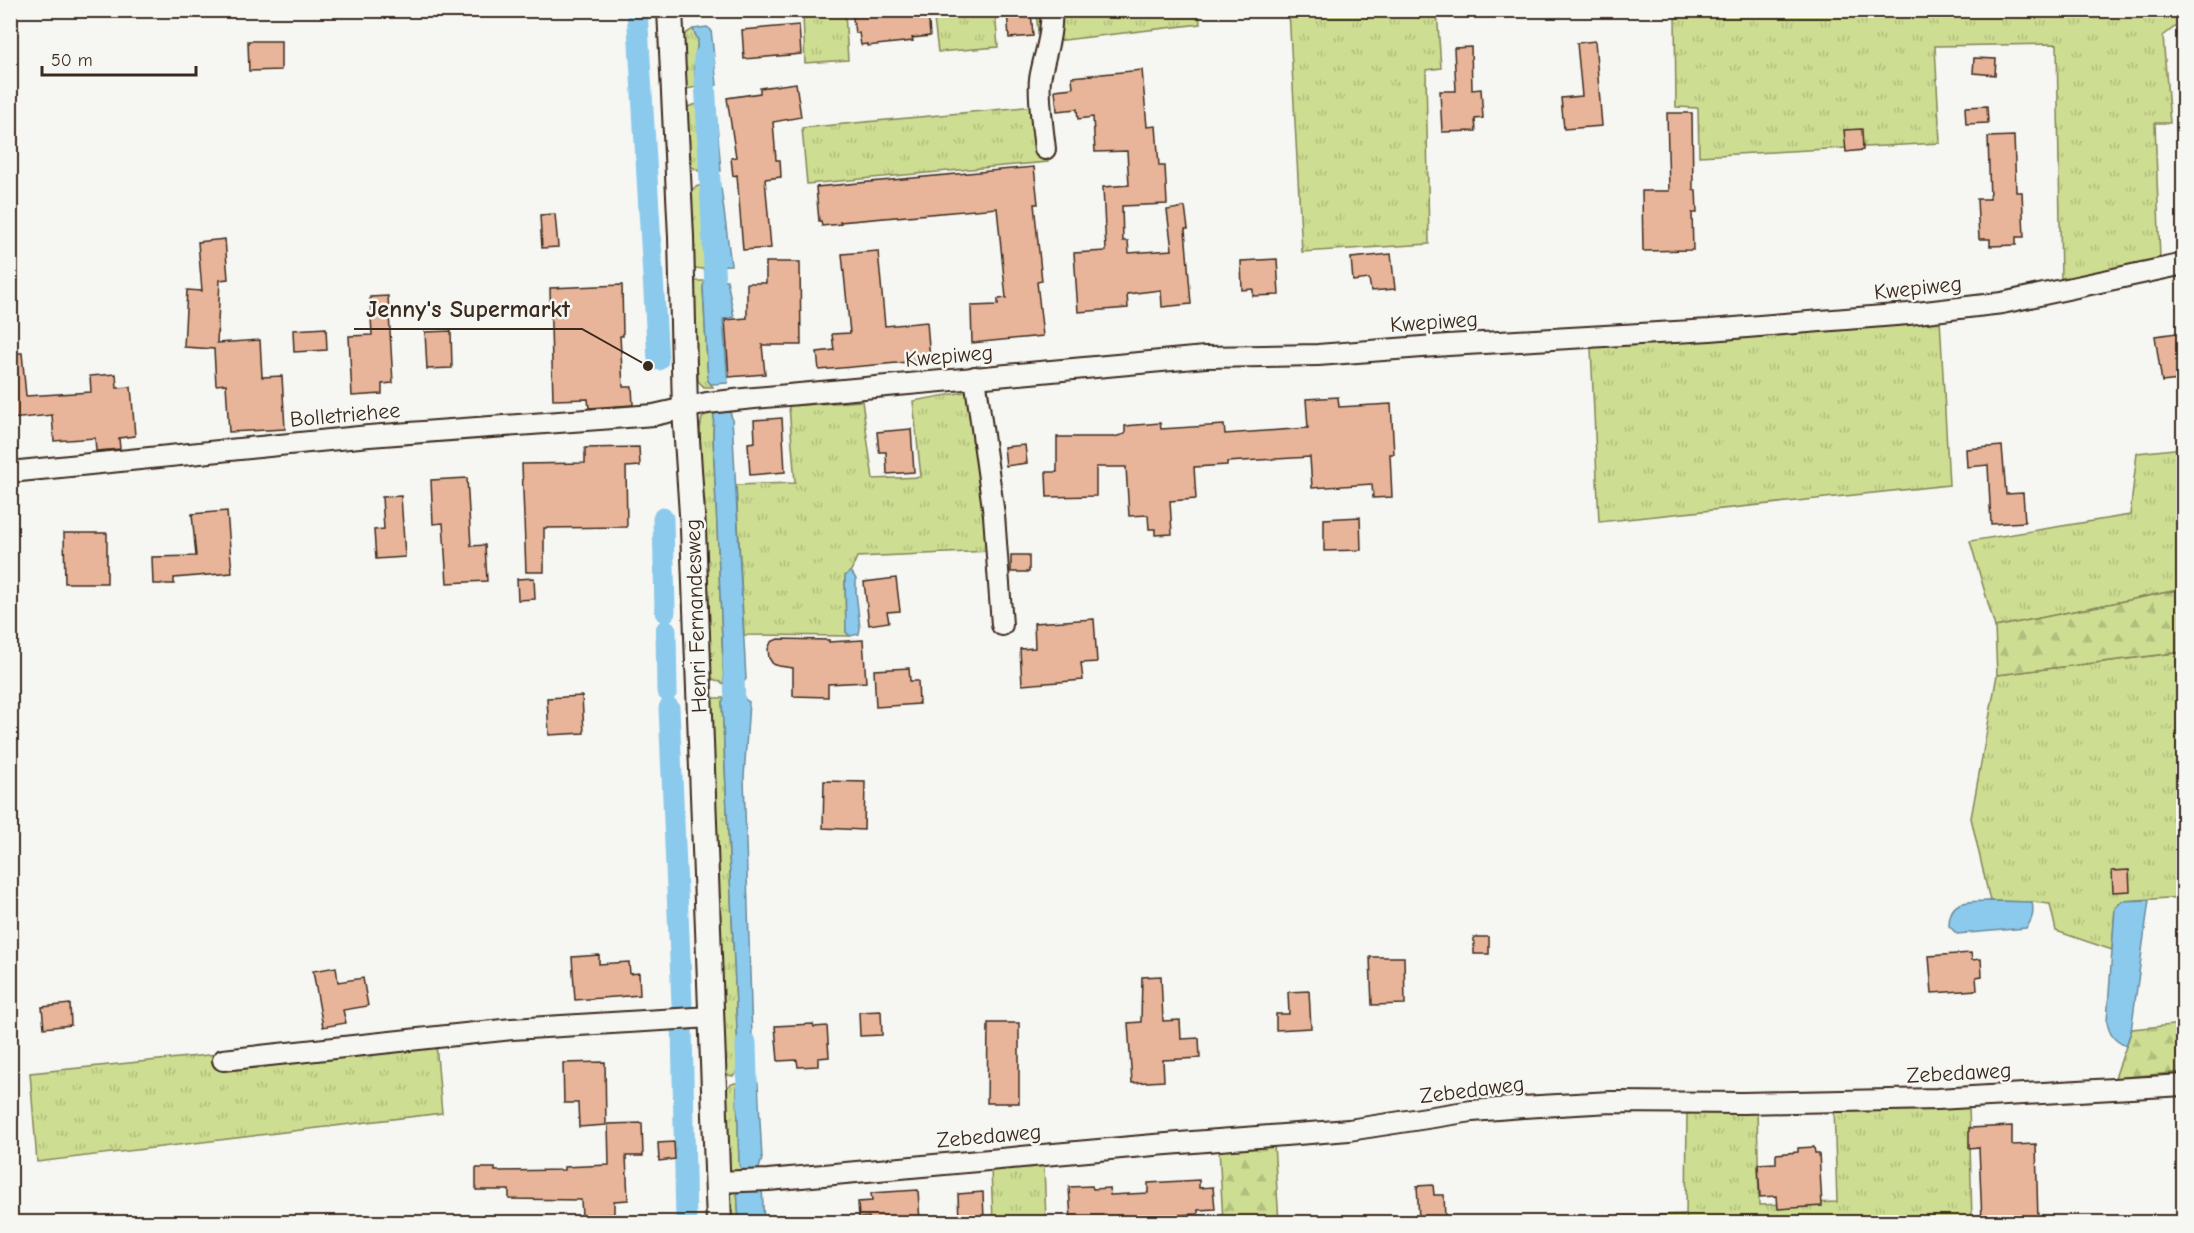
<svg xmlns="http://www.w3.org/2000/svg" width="2194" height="1233" viewBox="0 0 2194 1233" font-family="'Comic Neue',sans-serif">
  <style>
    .grass { fill: url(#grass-tufts); stroke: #848458; stroke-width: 1.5 }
    .forest { fill: url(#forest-firs); stroke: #848458; stroke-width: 1.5 }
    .water { fill: #8bcaec; stroke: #6b8a9a; stroke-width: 1.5 }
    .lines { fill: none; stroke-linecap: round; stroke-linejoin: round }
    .canal { stroke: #8bcaec; stroke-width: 21 }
    .building { fill: #e8b59a; stroke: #3b2a1e; stroke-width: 1.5 }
    .minor-casing { stroke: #3b2a1e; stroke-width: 24 }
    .tertiary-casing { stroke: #3b2a1e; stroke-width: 28 }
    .minor { stroke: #f6f6f2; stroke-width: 20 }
    .tertiary { stroke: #f6f6f2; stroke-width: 24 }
    .labels { text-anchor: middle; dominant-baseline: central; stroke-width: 5; stroke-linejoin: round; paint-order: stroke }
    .street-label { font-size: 22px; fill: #3b2a1e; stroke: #f6f6f2 }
    .leader { fill: none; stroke: #3b2a1e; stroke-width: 2 }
    .callout-dot { fill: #3b2a1e; stroke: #f6f6f2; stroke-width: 2 }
    .callout-label { font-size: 24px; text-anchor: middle; font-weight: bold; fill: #3b2a1e; stroke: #f6f6f2; stroke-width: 5; stroke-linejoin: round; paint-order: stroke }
  </style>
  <defs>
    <pattern id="grass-tufts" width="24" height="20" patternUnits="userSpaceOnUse" patternTransform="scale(1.5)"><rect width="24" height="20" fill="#cddd91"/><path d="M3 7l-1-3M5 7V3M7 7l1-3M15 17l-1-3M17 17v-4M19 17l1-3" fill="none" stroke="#b1be7d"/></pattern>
    <pattern id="forest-firs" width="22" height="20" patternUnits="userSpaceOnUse" patternTransform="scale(1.5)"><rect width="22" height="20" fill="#cddd91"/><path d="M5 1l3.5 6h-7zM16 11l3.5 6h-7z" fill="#b1be7d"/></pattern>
  </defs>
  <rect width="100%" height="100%" fill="#f6f6f2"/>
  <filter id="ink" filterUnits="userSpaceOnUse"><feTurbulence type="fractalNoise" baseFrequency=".0167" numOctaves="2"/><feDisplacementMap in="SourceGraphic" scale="12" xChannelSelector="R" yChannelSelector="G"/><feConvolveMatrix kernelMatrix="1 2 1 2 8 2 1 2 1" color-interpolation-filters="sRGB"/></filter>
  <g filter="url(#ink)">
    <!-- grass -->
    <g class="grass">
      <polygon points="933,11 995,11 998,47 938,52"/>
      <polygon points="1036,11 1199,11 1200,24 1039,43"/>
      <polygon points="1289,11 1437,11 1441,68 1426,70 1429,244 1302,252"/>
      <polygon points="1675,11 2183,11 2183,25 2176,26 2163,36 2170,123 2155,123 2160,260 2061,281 2057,44 1935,46 1940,143 1699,156 1698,108 1676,107"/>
      <polygon points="845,13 848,60 805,63 803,16"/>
      <polygon points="693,29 698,40 694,68 697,87 687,89 681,79 680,43 685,34"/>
      <polygon points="697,104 700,106 700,172 686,163 684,111 687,107"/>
      <polygon points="1045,105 1048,162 807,184 802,128"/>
      <polygon points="698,186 704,186 707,266 703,269 695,268 691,263 688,197 692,189"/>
      <polygon points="694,281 705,281 703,287 708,380 713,387 704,387 698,381 692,289"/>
      <polygon points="1940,319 1949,485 1599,522 1591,347"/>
      <polygon points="970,391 991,551 857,557 851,571 845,576 846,632 850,636 744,635 736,485 795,483 789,406 862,401 873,479 921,477 913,401"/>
      <polygon points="706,413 714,413 713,436 724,683 727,685 706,676 700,429 702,418"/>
      <polygon points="2183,448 2183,589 1995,627 1970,541 2130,515 2137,453"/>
      <polygon points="2183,652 2183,897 2122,901 2115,908 2112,950 2056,931 2050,904 2032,902 1990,901 1971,818 1997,675"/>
      <polygon points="713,698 726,698 722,701 739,1071 733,1076 727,1075 722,1071 710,702"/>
      <polygon points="435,1032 442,1113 37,1162 30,1073"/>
      <path d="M 743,1082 L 737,1087 L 739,1164 L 742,1171 L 739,1173 L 731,1171 L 726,1166 L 724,1094 C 728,1084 732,1083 743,1082 Z"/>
      <polygon points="1969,1104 1972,1222 1686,1222 1687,1107 1757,1107 1759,1205 1837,1202 1834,1106"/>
      <polygon points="1044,1164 1046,1222 993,1222 991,1168"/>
      <polygon points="737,1189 739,1222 726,1222 730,1192"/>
    </g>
    <!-- forest -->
    <g class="forest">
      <polygon points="2183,589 2183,652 1997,675 1995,627"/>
      <polygon points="2183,1024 2183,1072 2115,1078 2132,1029"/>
      <polygon points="1274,1144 1279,1222 1223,1222 1219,1148"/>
      <polygon points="1686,1214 1686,1222 1456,1222 1461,1222"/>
    </g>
    <!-- water -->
    <g class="water">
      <polygon points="707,27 711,30 717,85 697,87 694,68 698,40 693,29"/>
      <polygon points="715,100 721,171 700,172 700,106 697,104 698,101"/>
      <polygon points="718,185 721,188 731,265 707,266 702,188 704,186"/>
      <polygon points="727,280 734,317 723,319 728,383 711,384 708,381 703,287 705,281"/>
      <polygon points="730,412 732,418 746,679 742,684 724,683 713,436 714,413"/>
      <polygon points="851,571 856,579 856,592 860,628 859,634 850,636 846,632 845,576"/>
      <polygon points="726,698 743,698 749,702 744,777 753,1071 739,1071 722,701"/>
      <path d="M 2149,900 L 2131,1031 L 2126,1046 C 2114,1041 2109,1034 2107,1022 L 2115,908 L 2122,901 Z"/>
      <path d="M 1990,901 L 2032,902 C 2034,912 2033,919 2026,928 L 1957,934 L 1949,926 C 1949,898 1968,902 1990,901 Z"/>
      <polygon points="743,1082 758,1083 762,1159 758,1171 742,1171 739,1164 737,1087"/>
      <polygon points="762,1188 764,1222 739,1222 737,1189"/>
    </g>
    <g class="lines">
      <!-- canal -->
      <g class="canal">
        <polyline points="637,10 658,360"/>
        <polyline points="704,57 716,308"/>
        <polyline points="663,518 665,612"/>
        <polyline points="666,630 667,691"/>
        <polyline points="733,656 736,727"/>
        <polyline points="669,708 682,1004"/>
        <polyline points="682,1028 686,1222"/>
        <polyline points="746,1043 748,1111"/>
      </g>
    </g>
    <!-- building -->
    <g class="building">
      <polygon points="852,10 928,10 930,36 912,38 913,41 867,46 867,44 861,45 859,33 855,33"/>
      <polygon points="1007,10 1031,10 1033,36 1009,38"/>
      <polygon points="799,25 801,54 744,59 742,30"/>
      <polygon points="248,41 281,41 281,70 249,71"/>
      <polygon points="1595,41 1602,126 1564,129 1561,98 1582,96 1577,43"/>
      <polygon points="1471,47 1472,90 1481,89 1483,118 1475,119 1476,131 1442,132 1440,91 1456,91 1454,48"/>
      <polygon points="1974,58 1996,59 1995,75 1973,73"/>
      <polygon points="1142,70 1147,127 1156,126 1159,166 1165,166 1167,204 1122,206 1123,241 1128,241 1129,253 1172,250 1167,210 1185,207 1188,229 1185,229 1191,304 1162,307 1161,290 1127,294 1128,308 1078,312 1074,253 1106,251 1103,187 1129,185 1127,151 1095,152 1093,117 1078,119 1077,109 1057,111 1055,90 1073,88 1072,77"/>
      <polygon points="796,83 801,117 773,122 776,160 780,160 781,177 765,179 771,248 743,250 737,175 733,176 731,158 736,157 727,98 760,93 760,88"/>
      <polygon points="1987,106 1988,123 1966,124 1965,107"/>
      <polygon points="1667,113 1692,113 1693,190 1696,190 1697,213 1692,213 1693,250 1643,251 1642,191 1669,191"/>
      <polygon points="1862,129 1863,150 1846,152 1844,130"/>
      <polygon points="2014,136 2016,192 2022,192 2024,237 2016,237 2016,245 1990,246 1990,239 1979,239 1977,199 1990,199 1988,137"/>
      <polygon points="1034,167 1038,204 1034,204 1042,281 1037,282 1043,336 972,343 971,306 998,305 998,299 1006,298 997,208 840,222 841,224 822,226 821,221 819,221 816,187"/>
      <polygon points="555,214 558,247 542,248 540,215"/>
      <polygon points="225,239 228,279 220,280 217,343 260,340 262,377 282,376 285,429 229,432 226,384 216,385 214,349 184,347 187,290 202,291 198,242"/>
      <polygon points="878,251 885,326 927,322 930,360 819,370 817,352 834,350 832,334 850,333 842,254"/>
      <polygon points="1391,254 1395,289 1371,291 1369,279 1353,281 1351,258"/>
      <polygon points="1277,259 1279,295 1253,296 1253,289 1242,290 1241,261"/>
      <polygon points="766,262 800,262 801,345 762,345 765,374 729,377 725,320 747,318 747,283 766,283"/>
      <polygon points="622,285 623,336 620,336 623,387 632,387 633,405 589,408 588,399 553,400 550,288"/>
      <polygon points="388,296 393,383 382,384 382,394 352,396 349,336 372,335 370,297"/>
      <polygon points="326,328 327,350 294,352 293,330"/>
      <polygon points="451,331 452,368 427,369 425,332"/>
      <polygon points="2184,332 2184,368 2178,369 2179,380 2162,382 2155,336"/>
      <polygon points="10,353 22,353 26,396 91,392 90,376 116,374 117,388 131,387 135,436 119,438 120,449 96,451 95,438 54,441 52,415 10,419"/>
      <polygon points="1338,397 1339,407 1391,404 1394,454 1390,454 1392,497 1373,498 1372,484 1312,488 1310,457 1227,462 1227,465 1194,467 1196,499 1170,501 1172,534 1155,535 1155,529 1149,529 1148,515 1129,516 1126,467 1096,467 1096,496 1047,497 1046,472 1057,472 1057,437 1114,437 1125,434 1125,426 1160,423 1161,429 1224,425 1225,434 1308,428 1306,399"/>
      <polygon points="782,418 785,472 750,475 748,443 755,442 754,420"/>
      <polygon points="911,429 914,472 887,474 886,452 879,452 877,432"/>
      <polygon points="1025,445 1027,463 1006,466 1004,447"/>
      <polygon points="2002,446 2006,494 2023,493 2025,522 1991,524 1988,465 1967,467 1966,449"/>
      <polygon points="639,447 640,466 626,467 627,527 544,528 544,572 526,572 522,464 585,463 585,448"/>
      <polygon points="467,478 471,546 485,545 487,581 447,583 443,523 433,524 431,480"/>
      <polygon points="401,496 405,557 376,559 374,530 384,529 382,497"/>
      <polygon points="227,511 232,573 174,578 174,584 153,584 152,557 196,556 192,514"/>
      <polygon points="1360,517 1361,550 1324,551 1324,519"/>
      <polygon points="64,533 107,533 107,583 65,583"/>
      <rect x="1011" y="555" width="18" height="17"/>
      <polygon points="534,578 535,599 518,600 517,579"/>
      <polygon points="896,578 900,611 887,612 889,622 869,625 864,582"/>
      <polygon points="1094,619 1097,662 1081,663 1083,680 1022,685 1020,649 1035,648 1034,623"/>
      <polygon points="778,639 829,640 829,642 863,640 866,682 828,684 828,697 793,696 793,668 779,666 773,664 769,658 768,649 771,642"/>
      <polygon points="909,668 910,681 918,681 919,704 876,707 874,670"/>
      <polygon points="582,696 584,733 549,735 547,698"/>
      <polygon points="824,781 865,782 864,830 823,828"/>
      <polygon points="2129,870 2130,891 2113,892 2112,871"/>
      <rect x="1474" y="937" width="15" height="17"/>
      <polygon points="1971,953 1972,960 1981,959 1982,976 1976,977 1977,990 1932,993 1929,956"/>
      <polygon points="599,955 599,964 629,962 630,974 639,973 640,995 575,1000 572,957"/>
      <polygon points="1370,957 1404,957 1405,1004 1372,1005"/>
      <polygon points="336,967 338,982 363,978 368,1006 343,1010 346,1023 323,1027 313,971"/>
      <polygon points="1161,976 1163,1021 1180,1020 1181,1039 1199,1038 1200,1058 1163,1060 1164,1081 1132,1083 1128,1023 1141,1022 1142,977"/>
      <polygon points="1309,991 1311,1028 1276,1030 1276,1014 1289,1014 1288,992"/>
      <polygon points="70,1004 71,1025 44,1028 42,1007"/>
      <polygon points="881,1011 882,1035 860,1036 859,1012"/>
      <polygon points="988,1023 1019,1023 1019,1103 987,1103"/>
      <polygon points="813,1024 814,1027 827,1026 829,1057 818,1058 818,1066 798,1067 797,1060 778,1061 775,1026"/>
      <polygon points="605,1062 606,1125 579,1127 578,1103 564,1103 563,1063"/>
      <polygon points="642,1123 643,1156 626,1156 628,1200 614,1201 614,1214 582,1216 581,1200 509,1199 509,1190 476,1190 476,1168 495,1168 495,1171 564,1170 564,1167 609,1165 608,1124"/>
      <polygon points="2012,1126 2012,1145 2036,1144 2038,1222 1982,1222 1979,1147 1969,1148 1969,1128"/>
      <polygon points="674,1142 675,1159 659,1161 658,1143"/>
      <polygon points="1814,1147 1815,1153 1819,1153 1822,1206 1778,1209 1777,1196 1760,1197 1758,1164 1776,1163 1776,1154 1798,1152 1798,1148"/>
      <polygon points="1199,1180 1199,1188 1213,1187 1215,1209 1198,1210 1198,1214 1071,1220 1069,1187 1092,1186 1093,1189 1109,1188 1110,1195 1148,1193 1148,1183"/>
      <polygon points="1433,1185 1434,1195 1444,1195 1445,1219 1428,1221 1428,1217 1419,1218 1417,1186"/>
      <polygon points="918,1190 920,1222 870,1222 869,1217 859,1218 858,1202 872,1201 871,1193"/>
      <polygon points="983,1192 984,1220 959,1221 958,1194"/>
    </g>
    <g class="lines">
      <defs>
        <g id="minor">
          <path d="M 1045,149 C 1043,131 1038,96 1040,79 C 1044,56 1053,35 1051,10"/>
          <polyline points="975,377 994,515 1002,625"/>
          <polyline points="10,472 369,436 654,415 707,403 744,399 1205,357 1318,355 1448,345 1710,330 1908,314 2002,303 2184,264"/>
          <polyline points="223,1060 512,1029 711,1017"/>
          <polyline points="717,1182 768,1180 1154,1145 1349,1130 1472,1111 1523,1107 1611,1102 1743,1103 1937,1099 2184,1085"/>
        </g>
        <polyline id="tertiary" points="670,10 681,237 685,410 693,529 719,1222"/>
      </defs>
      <!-- minor casing -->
      <use href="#minor" class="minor-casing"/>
      <!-- tertiary casing -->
      <use href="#tertiary" class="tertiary-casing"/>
      <!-- minor -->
      <use href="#minor" class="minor"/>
      <!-- tertiary -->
      <use href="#tertiary" class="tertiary"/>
    </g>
  </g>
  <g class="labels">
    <!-- street labels -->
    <g class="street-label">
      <text transform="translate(1918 288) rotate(-6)">Kwepiweg</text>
      <text transform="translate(1434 322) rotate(-4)">Kwepiweg</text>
      <text transform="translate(949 356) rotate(-5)">Kwepiweg</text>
      <text transform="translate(345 415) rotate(-5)">Bolletriehee</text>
      <text transform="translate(696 616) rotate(-92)">Henri Fernandesweg</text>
      <text transform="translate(1959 1073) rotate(-3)">Zebedaweg</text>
      <text transform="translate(1472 1090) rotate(-7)">Zebedaweg</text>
      <text transform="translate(989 1136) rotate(-5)">Zebedaweg</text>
    </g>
  </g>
  <!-- callouts -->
  <path class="leader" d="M648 366L582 329H354"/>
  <circle class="callout-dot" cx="648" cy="366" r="6"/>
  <g class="callout-label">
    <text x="468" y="317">Jenny's Supermarkt</text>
  </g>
  <!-- margin -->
  <rect width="2194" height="1233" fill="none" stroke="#f6f6f2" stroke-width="36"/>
  <rect x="18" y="18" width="2158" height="1197" fill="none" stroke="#3b2a1e" stroke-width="2" filter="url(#ink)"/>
  <!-- scale -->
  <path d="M42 66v9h154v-9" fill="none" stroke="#3b2a1e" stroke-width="3"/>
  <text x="51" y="66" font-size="18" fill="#3b2a1e" stroke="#f6f6f2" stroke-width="4.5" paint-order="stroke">50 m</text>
</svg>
